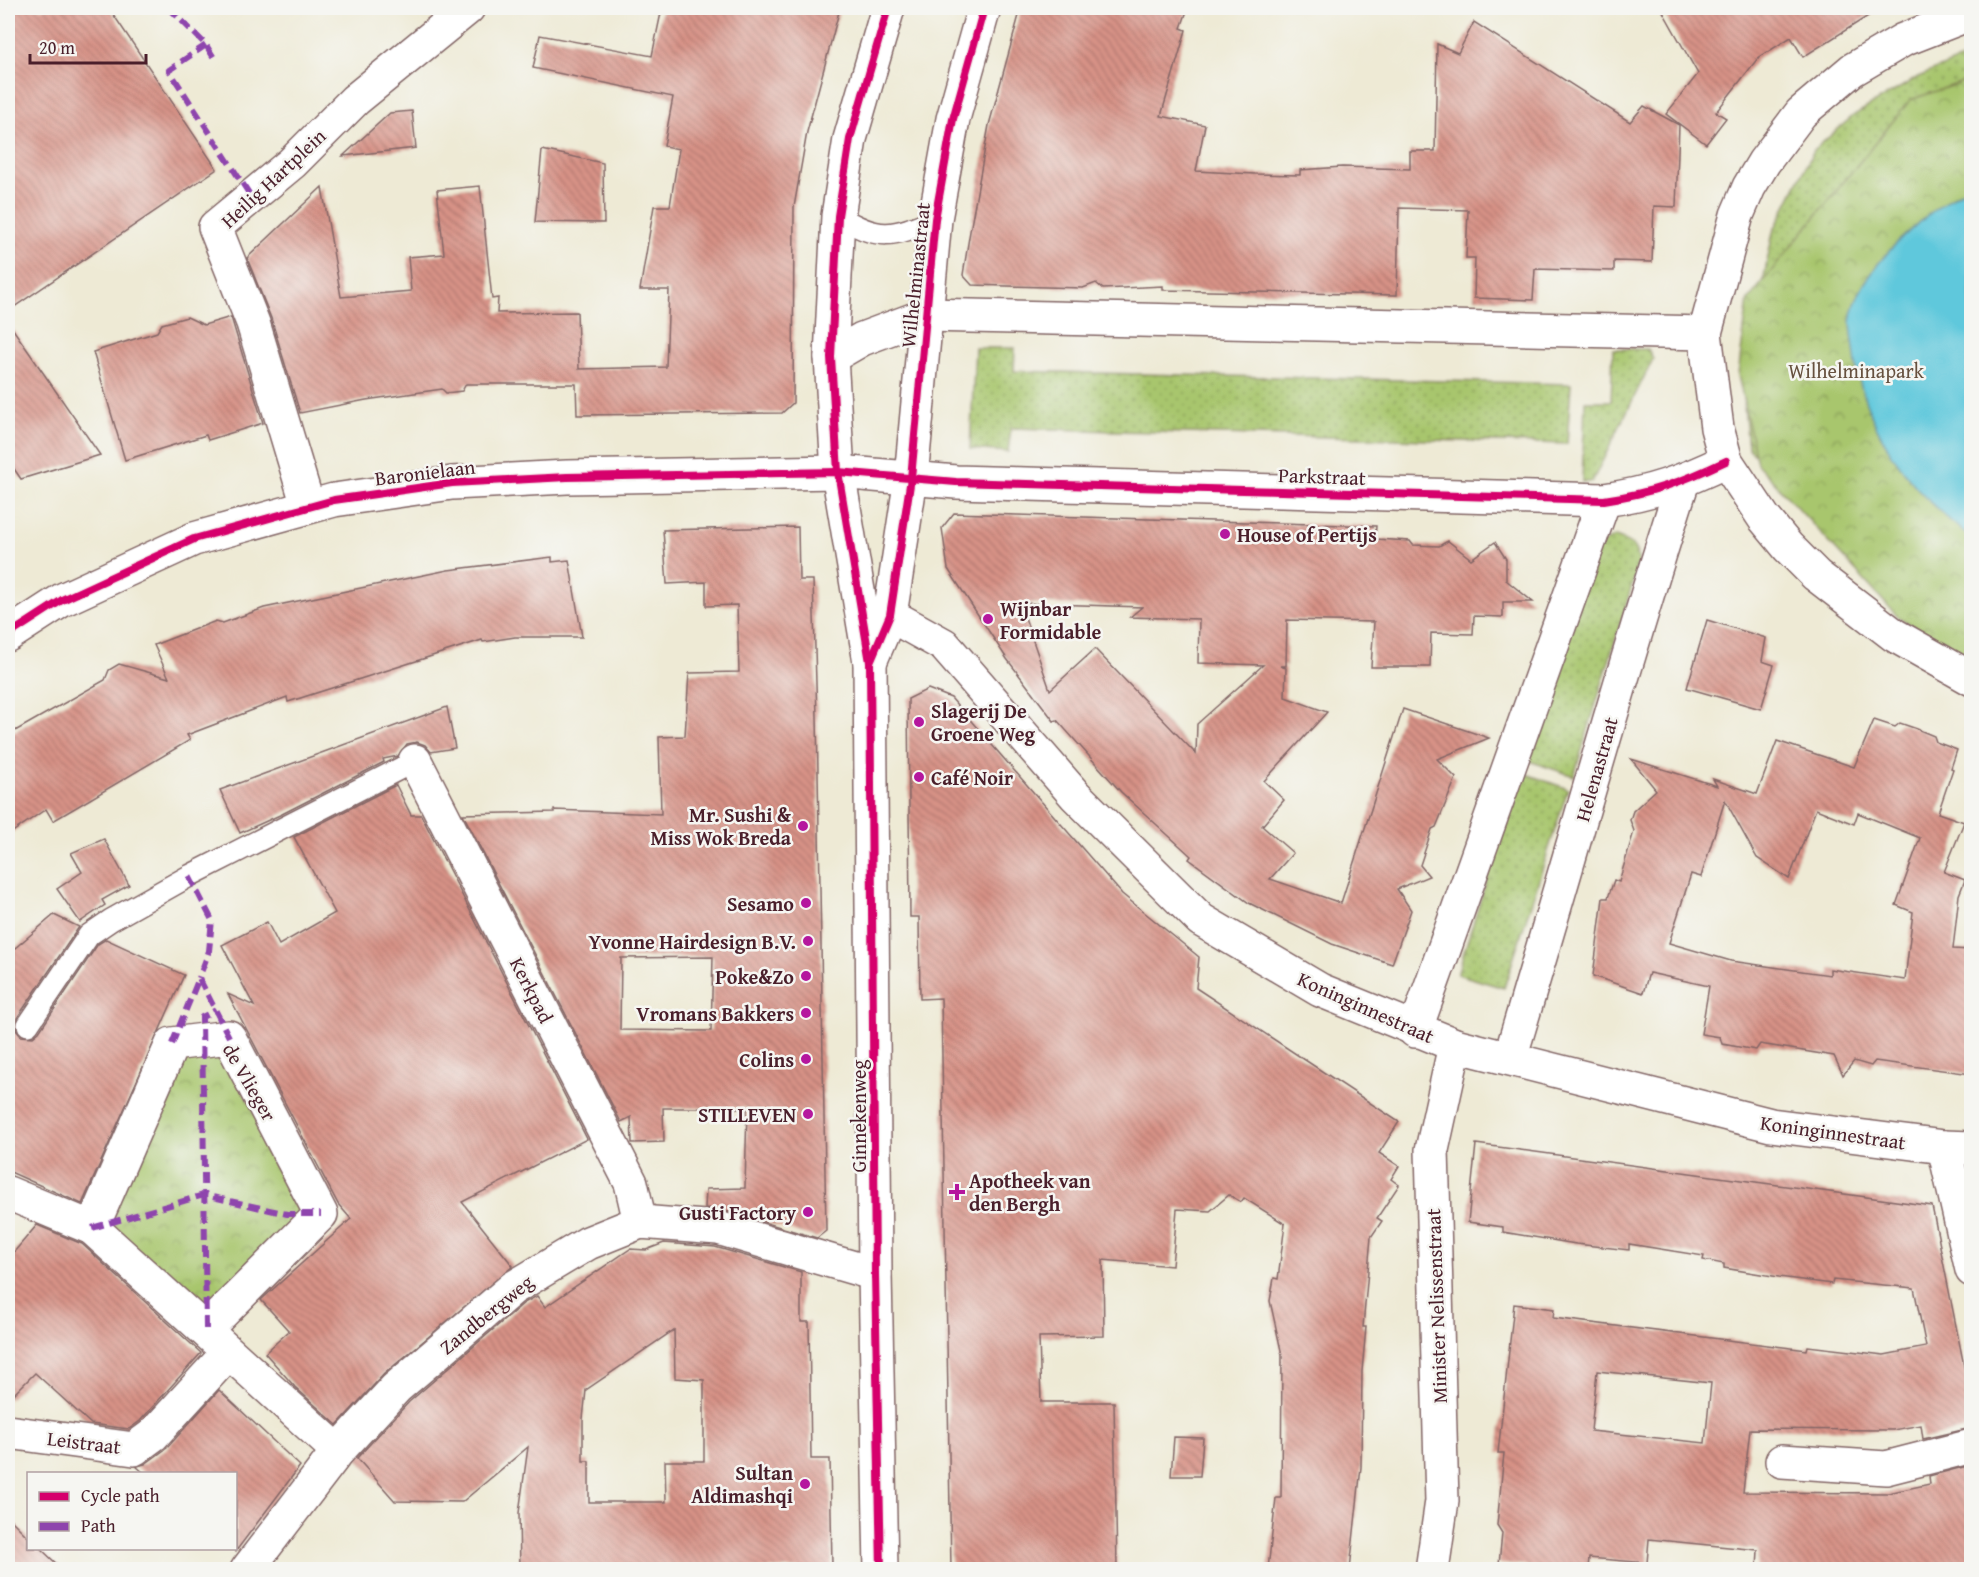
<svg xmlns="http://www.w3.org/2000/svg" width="1979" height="1577" viewBox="0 0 1979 1577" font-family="'Gentium Book Plus',serif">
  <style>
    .grass { fill: url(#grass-dots); stroke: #79724c; stroke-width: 1.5 }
    .park { fill: url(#park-crowns); stroke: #79724c; stroke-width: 1.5 }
    .water { fill: #5fc8dc; stroke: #547484; stroke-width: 1.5 }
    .building { fill: url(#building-back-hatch); fill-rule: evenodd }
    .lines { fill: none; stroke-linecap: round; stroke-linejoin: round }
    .lane-casing { stroke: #836666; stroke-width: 24 }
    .street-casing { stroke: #836666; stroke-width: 36 }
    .secondary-casing { stroke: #836666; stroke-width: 36 }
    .lane { stroke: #fff; stroke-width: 21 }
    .street { stroke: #fff; stroke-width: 33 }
    .secondary { stroke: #fff; stroke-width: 33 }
    .quiet { stroke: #8e44ad; stroke-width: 6; stroke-dasharray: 12 6; stroke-linecap: butt }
    .cycleway-casing { stroke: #f6f6f2; stroke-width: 11 }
    .cycleway { stroke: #d6006c; stroke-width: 8 }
    .poi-dot { fill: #b5179e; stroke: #f6f6f2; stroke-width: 2 }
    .labels { text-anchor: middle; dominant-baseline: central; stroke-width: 5; stroke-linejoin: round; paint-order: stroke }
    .street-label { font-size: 20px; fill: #4a1f2b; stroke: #f6f6f2 }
    .park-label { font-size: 20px; fill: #66513f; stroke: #f6f6f2 }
    .poi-label { font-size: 20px; font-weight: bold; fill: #4a1f2b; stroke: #f6f6f2; text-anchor: end }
  </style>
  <defs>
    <pattern id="grass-dots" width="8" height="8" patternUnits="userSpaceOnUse" patternTransform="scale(1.5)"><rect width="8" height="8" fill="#a8c66d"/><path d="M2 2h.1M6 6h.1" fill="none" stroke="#8ba05a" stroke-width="1.8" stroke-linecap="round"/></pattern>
    <pattern id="park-crowns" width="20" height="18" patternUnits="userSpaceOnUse" patternTransform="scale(1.5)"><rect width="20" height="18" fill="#a8c66d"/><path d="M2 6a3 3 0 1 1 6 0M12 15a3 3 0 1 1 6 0" fill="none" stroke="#8ba05a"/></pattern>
    <pattern id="building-back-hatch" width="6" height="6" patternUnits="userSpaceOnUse" patternTransform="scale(1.5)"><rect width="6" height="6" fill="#d79286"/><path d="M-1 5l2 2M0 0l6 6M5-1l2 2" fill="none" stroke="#b0776e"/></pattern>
  </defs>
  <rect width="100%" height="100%" fill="#f6f6f2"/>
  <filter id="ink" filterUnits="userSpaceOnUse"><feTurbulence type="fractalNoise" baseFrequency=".0167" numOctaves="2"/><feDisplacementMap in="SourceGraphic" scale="12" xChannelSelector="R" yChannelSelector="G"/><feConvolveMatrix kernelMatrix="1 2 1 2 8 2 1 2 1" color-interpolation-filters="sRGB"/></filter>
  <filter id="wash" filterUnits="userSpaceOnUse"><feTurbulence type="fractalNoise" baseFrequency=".008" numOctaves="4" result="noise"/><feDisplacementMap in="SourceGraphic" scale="24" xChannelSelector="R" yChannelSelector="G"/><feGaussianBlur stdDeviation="1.35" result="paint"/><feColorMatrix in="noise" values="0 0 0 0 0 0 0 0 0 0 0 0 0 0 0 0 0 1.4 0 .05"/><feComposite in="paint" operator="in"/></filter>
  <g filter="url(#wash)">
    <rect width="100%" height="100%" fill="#eeead5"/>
    <!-- grass -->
    <g class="grass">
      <polygon points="1971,55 1971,185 1798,507 1748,447 1742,386 1773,232 1814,150 1854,115 1918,77"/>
      <polygon points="975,348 1015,348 1014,371 1571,384 1567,444 1011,428 1008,452 970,449"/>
      <polygon points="1613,349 1648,349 1653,359 1592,482 1582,482 1585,401 1611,401"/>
      <path d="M 1615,537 C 1631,542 1636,546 1639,562 L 1574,776 L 1526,760 L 1596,546 Z"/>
      <polygon points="1521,772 1568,789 1504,988 1457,974"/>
    </g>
    <!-- park -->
    <g class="park">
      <polygon points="1971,79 1971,663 1898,617 1757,464 1738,375 1748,300 1910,100"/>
      <polygon points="212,1056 227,1058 304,1212 199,1310 114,1236 116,1204 179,1058"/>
    </g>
    <!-- water -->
    <path class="water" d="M 1971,185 L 1971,537 C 1911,494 1861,425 1854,349 C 1853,340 1851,330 1851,322 C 1856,268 1929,210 1971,185 Z"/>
    <g id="blocks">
      <!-- building -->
      <g class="building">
        <polygon points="8,8 109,8 217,169 8,311"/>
        <polygon points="662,8 840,8 807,132 794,207 793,403 782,413 577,415 576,384 466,384 462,391 446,393 442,389 366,400 300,413 271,318 247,258 322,187 341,297 411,291 408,257 444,254 437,190 480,186 492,299 498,298 497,313 577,312 579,369 666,367 669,290 640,290 654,206 670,206 679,149 664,146 673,97 533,68 540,35 652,56"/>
        <polygon points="1021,8 1188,8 1181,28 1186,30 1161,116 1205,125 1196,171 1255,174 1300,175 1300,170 1342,167 1410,169 1410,151 1435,151 1437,44 1458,53 1474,22 1630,122 1644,106 1679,125 1676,207 1654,206 1652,262 1614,261 1614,271 1535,269 1533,300 1474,298 1475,258 1466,258 1468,210 1399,208 1397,295 1163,290 1163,286 1103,289 1096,283 1083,288 972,285 963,275 969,237 989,125"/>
        <polygon points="1661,8 1881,8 1803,57 1791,37 1758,58 1716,112 1726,118 1706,144 1666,114 1698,74"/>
        <polygon points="412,111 416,148 343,156 390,113"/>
        <polygon points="542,150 603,163 604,223 535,222"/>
        <polygon points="187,317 204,325 231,317 263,423 208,440 206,435 125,460 93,352 157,332 162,324"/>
        <polygon points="8,322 100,455 21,479 8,460"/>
        <path d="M 954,513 L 1376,526 L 1375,539 L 1410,541 L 1413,545 L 1439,546 L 1448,541 L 1471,559 L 1495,542 L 1506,559 L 1506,580 L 1533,602 L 1503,602 L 1503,617 L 1474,616 L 1473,634 L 1431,633 L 1430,667 L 1371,667 L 1374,622 L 1287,620 L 1286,666 L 1280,666 L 1286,668 L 1285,697 L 1327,712 L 1264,781 L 1284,800 L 1262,826 L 1293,853 L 1270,879 L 1341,903 L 1403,709 L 1489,738 L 1437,759 L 1456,778 L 1436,827 L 1432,829 L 1420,865 L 1429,876 L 1397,889 L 1411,910 L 1392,964 L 1332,944 L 1249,903 L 1189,859 L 1191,856 L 1121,792 L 1057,720 L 1054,721 L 1007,659 L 948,569 L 942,528 ZM 1020,603 L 1142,607 L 1130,617 L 1199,619 L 1198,663 L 1263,665 L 1197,724 L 1196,754 L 1095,649 L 1050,690 Z"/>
        <path d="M 798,527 L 799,580 L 813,580 L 817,717 L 826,1231 L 817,1238 L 723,1210 L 705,1208 L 706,1189 L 745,1188 L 747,1108 L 663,1108 L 664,1142 L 632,1143 L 631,1117 L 621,1122 L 463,814 L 554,812 L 554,810 L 661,814 L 659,737 L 685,736 L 689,673 L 739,672 L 737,605 L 706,606 L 706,582 L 667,584 L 663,530 ZM 713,957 L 711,1031 L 620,1030 L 621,958 Z"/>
        <polygon points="552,557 552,562 569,560 582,637 515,637 483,642 482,640 288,702 287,697 187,735 190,740 53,821 46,809 8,835 8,735 105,680 109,670 119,664 169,678 154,645 216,621 223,623 264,608 448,570"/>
        <polygon points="1707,620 1766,638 1762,661 1774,665 1761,709 1687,688"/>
        <polygon points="928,689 951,698 1122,894 1199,957 1196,988 1399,1122 1379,1153 1399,1166 1391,1179 1399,1185 1377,1218 1382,1221 1371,1237 1363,1327 1366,1327 1362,1371 1361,1467 1350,1569 1268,1569 1276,1498 1281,1498 1282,1355 1270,1301 1274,1278 1278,1279 1285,1224 1244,1198 1241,1202 1229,1195 1210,1211 1177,1209 1172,1266 1103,1260 1104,1336 1039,1337 1041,1402 1114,1402 1117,1569 951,1569 941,998 920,999 919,917 910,917 908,699"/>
        <polygon points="447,707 455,748 431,752 425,745 417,742 407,744 398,756 383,759 384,762 282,814 240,833 220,790"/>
        <path d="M 1874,720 L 1895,727 L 1900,723 L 1917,729 L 1934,736 L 1936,742 L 1957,750 L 1951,768 L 1953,769 L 1938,813 L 1964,822 L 1944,872 L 1965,880 L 1959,895 L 1953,949 L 1971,950 L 1971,1074 L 1875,1061 L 1871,1066 L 1854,1061 L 1843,1075 L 1834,1056 L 1760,1044 L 1756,1050 L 1722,1044 L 1720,1037 L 1701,1034 L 1709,986 L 1649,973 L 1643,993 L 1593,976 L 1603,898 L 1608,898 L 1614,880 L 1619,882 L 1634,831 L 1630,820 L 1633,811 L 1656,790 L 1631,759 L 1717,786 L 1713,779 L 1757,794 L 1777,741 L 1854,767 ZM 1725,800 L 1757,858 L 1789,879 L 1816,809 L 1854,824 L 1858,813 L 1920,838 L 1896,905 L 1913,912 L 1905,980 L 1830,969 L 1830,975 L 1731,961 L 1669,943 L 1691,874 L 1701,877 Z"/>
        <polygon points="396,785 411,815 421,815 587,1139 462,1202 513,1266 384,1374 337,1425 295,1387 265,1353 289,1331 261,1300 351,1219 338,1204 228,994 254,1006 222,945 267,922 279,945 335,913 294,837"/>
        <polygon points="104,839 129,885 102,900 105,905 80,922 57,889 82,872 71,853"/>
        <polygon points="54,915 79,927 17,1018 16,1030 21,1036 33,1037 39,1032 98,944 106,939 184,975 82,1204 8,1171 8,954"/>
        <path d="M 1476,1144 L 1932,1206 L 1971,1401 L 1971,1428 L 1923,1439 L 1921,1425 L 1893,1430 L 1750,1429 L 1743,1492 L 1888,1493 L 1930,1484 L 1929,1476 L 1971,1465 L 1971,1569 L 1757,1569 L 1758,1550 L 1649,1539 L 1647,1563 L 1589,1558 L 1588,1569 L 1550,1569 L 1499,1564 L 1502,1533 L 1497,1525 L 1504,1453 L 1498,1453 L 1514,1304 L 1554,1309 L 1553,1318 L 1807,1350 L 1808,1346 L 1884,1355 L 1926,1347 L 1914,1288 L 1833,1280 L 1832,1284 L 1779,1277 L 1724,1268 L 1724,1264 L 1703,1260 L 1704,1256 L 1629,1244 L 1629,1250 L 1576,1244 L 1503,1232 L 1503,1227 L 1468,1222 ZM 1597,1371 L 1711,1383 L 1705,1443 L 1591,1431 Z"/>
        <polygon points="37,1225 82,1244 201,1353 140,1421 129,1429 91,1424 35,1373 8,1400 8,1259"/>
        <path d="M 664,1243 L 715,1247 L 801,1272 L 801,1322 L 809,1322 L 811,1459 L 830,1459 L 832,1566 L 829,1569 L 520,1569 L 519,1513 L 528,1447 L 462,1502 L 395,1501 L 357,1458 L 409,1402 L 524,1303 L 537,1296 L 545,1307 L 630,1249 L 646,1250 ZM 674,1330 L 675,1378 L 704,1380 L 704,1461 L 665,1461 L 666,1502 L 589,1502 L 589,1461 L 583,1461 L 583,1419 L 586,1390 Z"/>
        <polygon points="219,1390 300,1466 236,1551 236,1473 144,1473 136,1466 145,1464 167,1448"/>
        <polygon points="1174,1437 1203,1438 1200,1476 1171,1476"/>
        <polygon points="8,1517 28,1537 28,1548 40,1548 62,1569 8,1569"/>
      </g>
    </g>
  </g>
  <g filter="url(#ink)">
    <use href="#blocks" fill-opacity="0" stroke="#836666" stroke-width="1.5"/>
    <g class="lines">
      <defs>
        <g id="lane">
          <path d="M 838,216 C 880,241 892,237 935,219"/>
          <polyline points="28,1025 89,935 111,920 191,875 415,761"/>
        </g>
        <g id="street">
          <polyline points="1972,13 1903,40 1852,70 1801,113 1764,162 1749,187 1737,215 1705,333 1717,428 1726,461 1764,518 1788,547 1816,575 1894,635 1972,679"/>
          <polyline points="831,357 862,339 926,315 1705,333"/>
          <polyline points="308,506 253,323 215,227 292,163 355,100 468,8"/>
          <polyline points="890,615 944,645 1075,795 1201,920 1320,990 1455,1045 1771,1125 1944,1147 1972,1148"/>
          <path d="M 8,635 L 62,600 L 194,539 L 334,500 L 452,483 L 567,477 L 838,472 L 956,482 L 1604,500 C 1652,493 1682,482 1726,461"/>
          <polyline points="415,761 631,1183 640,1222"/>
          <polyline points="1415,1031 1604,500"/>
          <path d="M 1510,1058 C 1568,866 1621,672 1683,481"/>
          <polyline points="1944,1147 1972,1270"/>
          <polyline points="8,1193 92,1228 338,1451"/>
          <polyline points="92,1228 172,1044 229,1037 321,1214 206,1329"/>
          <polyline points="8,1432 134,1449 153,1435 228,1353"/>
          <polyline points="1782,1461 1886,1468 1972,1446"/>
          <polyline points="247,1570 338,1451 396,1388 513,1288 588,1243 640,1222 718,1228 875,1274"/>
          <polyline points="1432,1570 1442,1501 1432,1150 1455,1045"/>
        </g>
        <g id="secondary">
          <polyline points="870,662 890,615 911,478 935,219 953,119 984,8"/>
          <polyline points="881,1570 875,1274 870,662 838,472 831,357 838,216 850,139 888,8"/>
        </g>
      </defs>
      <!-- lane casing -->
      <use href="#lane" class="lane-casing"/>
      <!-- street casing -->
      <use href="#street" class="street-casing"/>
      <!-- secondary casing -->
      <use href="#secondary" class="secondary-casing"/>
      <!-- lane -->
      <use href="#lane" class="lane"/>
      <!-- street -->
      <use href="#street" class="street"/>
      <!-- secondary -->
      <use href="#secondary" class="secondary"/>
      <!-- quiet -->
      <g class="quiet">
        <polyline points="169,8 206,45 216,61"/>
        <polyline points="206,45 169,70 252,198"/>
        <polyline points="189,876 212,920 209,951 199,978"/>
        <polyline points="172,1044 199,978 229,1037"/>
        <polyline points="92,1228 204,1195 287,1214 321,1214"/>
        <polyline points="206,1329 202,1017 216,1010"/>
      </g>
      <defs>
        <g id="cycleway">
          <path d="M 8,635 L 62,600 L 194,539 L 334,500 L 452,483 L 567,477 L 838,472 L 956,482 L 1604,500 C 1652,493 1682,482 1726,461"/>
          <polyline points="870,662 890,615 911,478 935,219 953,119 984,8"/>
          <polyline points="881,1570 875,1274 870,662 838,472 831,357 838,216 850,139 888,8"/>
        </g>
      </defs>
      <!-- cycleway casing -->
      <use href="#cycleway" class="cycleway-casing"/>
      <!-- cycleway -->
      <use href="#cycleway" class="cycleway"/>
    </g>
  </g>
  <!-- markers -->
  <g class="poi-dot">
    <circle cx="1225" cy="534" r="6"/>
    <circle cx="988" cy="619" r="6"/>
    <circle cx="919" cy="722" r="6"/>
    <circle cx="919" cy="777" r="6"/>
    <circle cx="803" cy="826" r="6"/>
    <circle cx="806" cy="903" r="6"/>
    <circle cx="808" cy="941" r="6"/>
    <circle cx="806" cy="976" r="6"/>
    <circle cx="806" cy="1013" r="6"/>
    <circle cx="806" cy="1059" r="6"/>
    <circle cx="808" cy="1114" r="6"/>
    <path d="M954 1183h6v6h6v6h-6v6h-6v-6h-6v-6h6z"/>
    <circle cx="808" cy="1212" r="6"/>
    <circle cx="805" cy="1484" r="6"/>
  </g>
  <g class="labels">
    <!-- street labels -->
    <g class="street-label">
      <text transform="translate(273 178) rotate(-43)">Heilig Hartplein</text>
      <text transform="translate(915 275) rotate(-84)">Wilhelminastraat</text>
      <text transform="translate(425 472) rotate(-7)">Baronielaan</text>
      <text transform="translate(1322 476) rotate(2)">Parkstraat</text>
      <text transform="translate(1596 769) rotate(-74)">Helenastraat</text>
      <text transform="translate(532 990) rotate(63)">Kerkpad</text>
      <text transform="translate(1366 1007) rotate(24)">Koninginnestraat</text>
      <text transform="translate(250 1082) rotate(60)">de Vlieger</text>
      <text transform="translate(858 1116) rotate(-90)">Ginnekenweg</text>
      <text transform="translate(1833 1132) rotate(8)">Koninginnestraat</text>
      <text transform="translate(1436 1306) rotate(-92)">Minister Nelissenstraat</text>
      <text transform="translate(486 1314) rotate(-39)">Zandbergweg</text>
      <text transform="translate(84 1442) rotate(7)">Leistraat</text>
    </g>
    <!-- park labels -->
    <g class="park-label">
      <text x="1856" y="370">Wilhelminapark</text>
    </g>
    <!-- poi labels -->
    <g class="poi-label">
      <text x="1237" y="534" text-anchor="start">House of Pertijs</text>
      <text x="1000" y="608" text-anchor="start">Wijnbar<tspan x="1000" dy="23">Formidable</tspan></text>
      <text x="931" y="710" text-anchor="start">Slagerij De<tspan x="931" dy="23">Groene Weg</tspan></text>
      <text x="931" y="777" text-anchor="start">Café Noir</text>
      <text x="791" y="814">Mr. Sushi &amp;<tspan x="791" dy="23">Miss Wok Breda</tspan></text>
      <text x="794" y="903">Sesamo</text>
      <text x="796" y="941">Yvonne Hairdesign B.V.</text>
      <text x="794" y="976">Poke&amp;Zo</text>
      <text x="794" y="1013">Vromans Bakkers</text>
      <text x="794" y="1059">Colins</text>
      <text x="796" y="1114">STILLEVEN</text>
      <text x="969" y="1180" text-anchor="start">Apotheek van<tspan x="969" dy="23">den Bergh</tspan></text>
      <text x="796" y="1212">Gusti Factory</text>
      <text x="793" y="1472">Sultan<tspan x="793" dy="23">Aldimashqi</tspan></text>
    </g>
  </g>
  <!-- margin -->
  <rect width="1979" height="1577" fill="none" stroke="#f6f6f2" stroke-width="30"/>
  <!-- legend -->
  <rect x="27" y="1472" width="210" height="78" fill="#f6f6f2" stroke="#b1a0a2" stroke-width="1.5"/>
  <rect x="39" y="1492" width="30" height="9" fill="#d6006c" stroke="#b1a0a2" stroke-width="1.5"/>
  <text x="81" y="1502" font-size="18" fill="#4a1f2b">Cycle path</text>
  <rect x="39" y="1522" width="30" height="9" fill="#8e44ad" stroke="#b1a0a2" stroke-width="1.5"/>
  <text x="81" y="1532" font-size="18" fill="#4a1f2b">Path</text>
  <!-- scale -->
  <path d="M30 54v9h116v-9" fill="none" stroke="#4a1f2b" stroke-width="3"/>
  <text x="39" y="54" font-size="18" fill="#4a1f2b" stroke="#f6f6f2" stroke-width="4.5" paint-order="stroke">20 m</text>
</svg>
